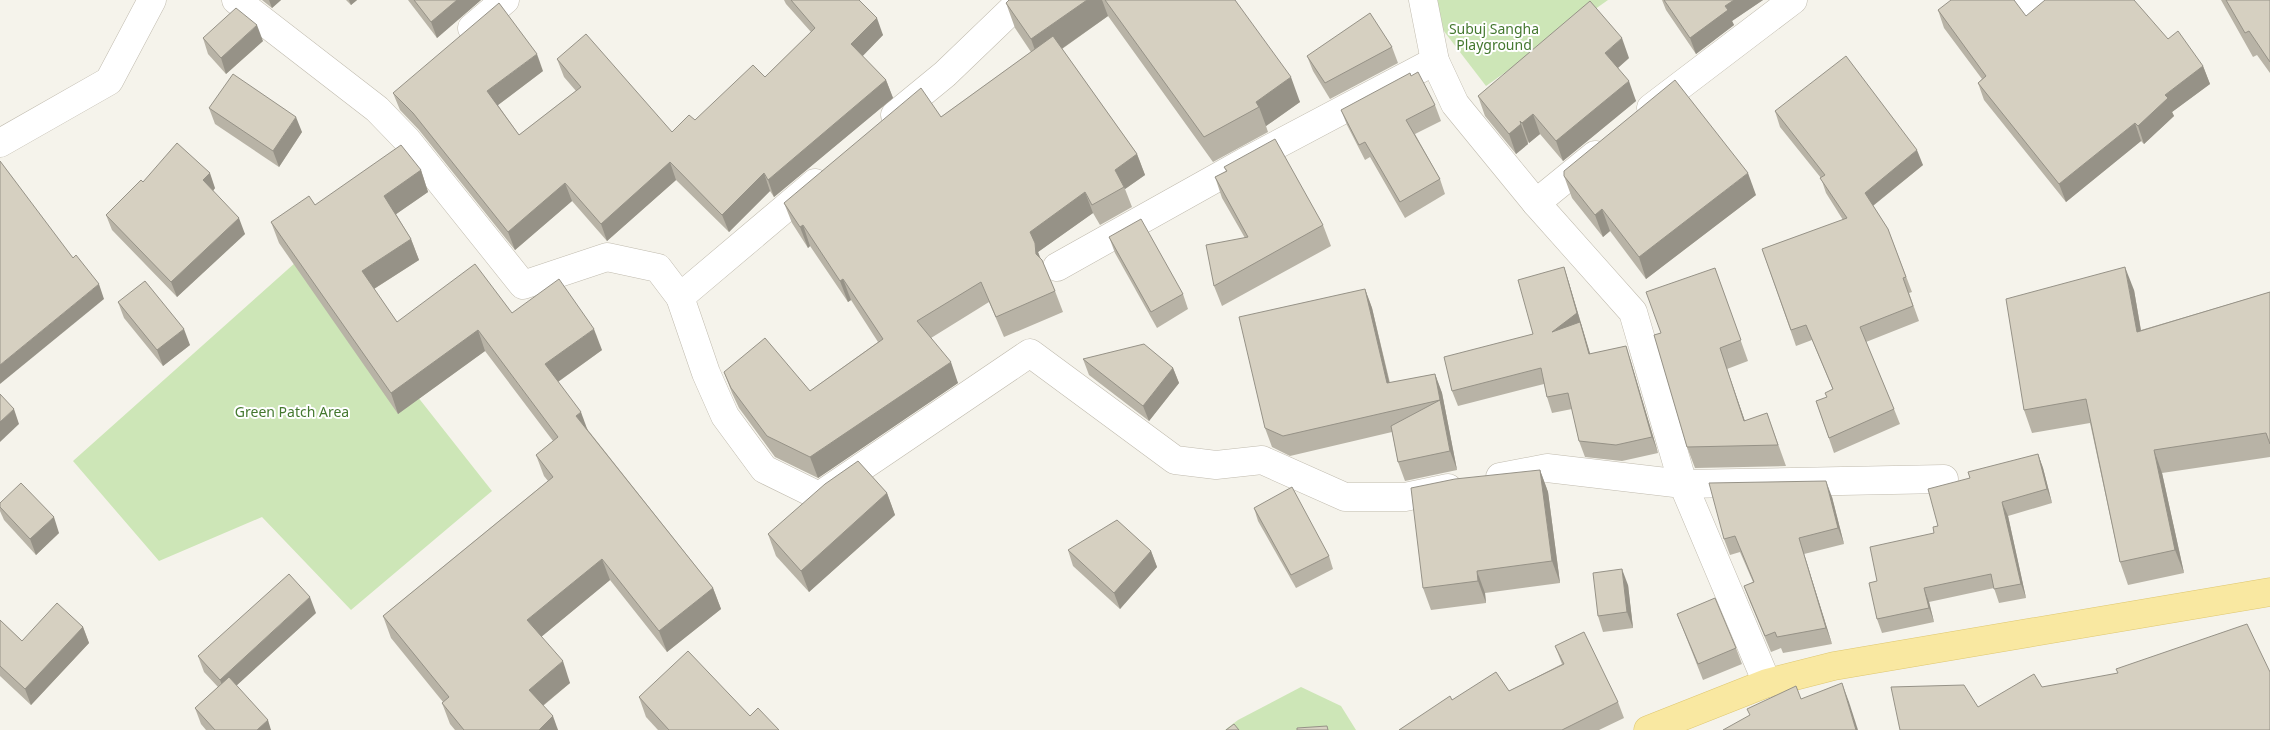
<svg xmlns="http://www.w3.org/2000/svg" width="2270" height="730" viewBox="0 0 2270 730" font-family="'Noto Sans',sans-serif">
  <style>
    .green { fill: #cde6b7 }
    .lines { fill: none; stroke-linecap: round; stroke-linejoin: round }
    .street-casing { stroke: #c0bbae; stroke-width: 29 }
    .primary-casing { stroke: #dec770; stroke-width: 29 }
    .street { stroke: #fff; stroke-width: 28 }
    .primary { stroke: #f9e8a1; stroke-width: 28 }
    .wall { fill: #b8b3a6 }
    .shaded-wall { fill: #969287 }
    .building { fill: #d6d0c1; stroke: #969287 }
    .labels { text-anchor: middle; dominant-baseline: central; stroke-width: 4; stroke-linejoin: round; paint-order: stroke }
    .park-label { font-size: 14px; fill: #44782f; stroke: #fff }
  </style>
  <rect width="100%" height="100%" fill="#f5f3eb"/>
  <!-- green -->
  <g class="green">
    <polygon points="1420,0 1608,0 1486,86"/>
    <polygon points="305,254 492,491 351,610 262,517 159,561 73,461"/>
    <polygon points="1301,687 1341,706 1356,730 1225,730 1238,720"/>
  </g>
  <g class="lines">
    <defs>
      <g id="street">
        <polyline points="236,0 377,109 407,140 523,285 607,257 658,268 680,297 706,373 725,416 764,469 819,496 1030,353 1175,460 1216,465 1262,460 1345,497 1405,497 1448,488"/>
        <polyline points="1423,0 1435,61 1455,104 1536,203 1633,312 1683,484 1767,683"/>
        <polyline points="2029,0 2035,10"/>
        <polyline points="472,28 505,0"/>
        <polyline points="1651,108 1793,0"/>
        <polyline points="895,115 945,74 1022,0"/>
        <polyline points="0,143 109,81 152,0"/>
        <polyline points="1536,203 1595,155"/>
        <polyline points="1057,267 1250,159 1435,61"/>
        <polyline points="680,297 815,183"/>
        <polyline points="1500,477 1547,468 1683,484 1944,479"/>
      </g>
      <polyline id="primary" points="1648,730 1767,683 1834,666 2270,592"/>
    </defs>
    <!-- street casing -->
    <use href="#street" class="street-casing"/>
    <!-- primary casing -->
    <use href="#primary" class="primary-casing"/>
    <!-- street -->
    <use href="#street" class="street"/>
    <!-- primary -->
    <use href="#primary" class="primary"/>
  </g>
  <!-- wall -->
  <g class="wall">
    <polygon points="262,0 281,0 272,8"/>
    <polygon points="346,0 357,0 351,5"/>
    <polygon points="408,0 481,0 437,38"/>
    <polygon points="784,0 859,0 883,35 862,56 886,80 893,98 774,197 770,191 729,232 676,180 607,241 572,201 515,250 419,130 400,110 393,93 543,71 498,105 519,135 576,91 564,77 557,59 672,132 695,120 765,77 811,32 786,4"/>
    <polygon points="1009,0 1235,0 1300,102 1266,126 1268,132 1213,162 1108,16 1062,49 1137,154 1145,175 1125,189 1132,207 1100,225 1093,213 1038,252 1055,291 1063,312 1004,337 989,302 931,338 958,383 818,478 775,457 739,408 732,393 724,372 810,391 878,342 851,300 848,302 810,246 808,248 792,223 784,203 941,117 1031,52 1015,28 1006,3"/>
    <polygon points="1662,0 1763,0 1732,21 1734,25 1696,54 1666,10"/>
    <polygon points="2221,0 2270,0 2270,73 2257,55 2253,57"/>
    <polygon points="1938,10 2026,16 2168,39 2203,66 2210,84 2172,112 2174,116 2144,144 2141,141 2066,202 1984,100 1978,83 1982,79 1944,28"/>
    <polygon points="203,38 263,41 226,74 208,54"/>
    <polygon points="1392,47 1398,63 1330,99 1313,71 1307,56"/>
    <polygon points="1629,58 1618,68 1636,101 1563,161 1540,134 1529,143 1528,141 1528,144 1516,154 1485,116 1478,96"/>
    <polygon points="1435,105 1441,121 1415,134 1440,179 1445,194 1405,218 1370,157 1365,160 1347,125 1341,110"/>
    <polygon points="209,108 302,132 279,167 215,124"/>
    <polygon points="1775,111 1923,165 1873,206 1888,229 1912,292 1909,293 1919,321 1866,342 1894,409 1900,424 1834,453 1816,401 1827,398 1833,390 1812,340 1796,346 1762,249 1843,220 1826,193 1821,178 1780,127"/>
    <polygon points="1224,167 1323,225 1331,246 1222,306 1214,286 1245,238 1222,198 1215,177 1226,171"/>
    <polygon points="421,170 428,192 396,214 411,239 419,260 374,289 397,322 512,313 602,350 558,382 588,430 713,588 721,609 667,652 610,580 541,637 570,683 543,706 558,730 455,730 450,724 442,703 443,702 391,638 383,616 548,481 544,476 536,455 553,441 485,351 398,414 279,243 271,222 315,205"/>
    <polygon points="1564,176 1756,195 1646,279 1610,231 1603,237 1572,198"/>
    <polygon points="143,182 215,188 213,191 245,234 177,297 112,230 106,215"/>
    <polygon points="1109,237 1183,294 1188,309 1157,328 1115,253"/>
    <polygon points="1564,267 1569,283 1590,354 1626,346 1631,362 1658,453 1622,461 1585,457 1579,441 1572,409 1552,413 1547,397 1544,384 1458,406 1452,391 1533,334"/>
    <polygon points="1715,268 1748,361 1727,369 1745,421 1767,413 1786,466 1695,468 1687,447 1661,333"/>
    <polygon points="1365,289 1372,308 1390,383 1435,374 1442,393 1457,470 1405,481 1398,462 1392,432 1290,456 1272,447 1265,428"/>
    <polygon points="2134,290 2141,330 2270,292 2270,457 2162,473 2184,573 2128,585 2120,562 2090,423 2032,433 2024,410"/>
    <polygon points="118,302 190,345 163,366 124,318"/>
    <polygon points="1083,359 1173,368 1179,383 1149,421 1089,375"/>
    <polygon points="2038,454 2043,468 2052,503 2008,516 2026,598 1999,603 1994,588 1929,602 1934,622 1882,633 1877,619 1877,581 1934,533 1970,478"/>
    <polygon points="1540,470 1548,492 1560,583 1485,593 1486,603 1431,610 1423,588"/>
    <polygon points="887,493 895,515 809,592 776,556 768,534"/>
    <polygon points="1832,497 1844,544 1804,554 1832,644 1783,653 1781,648 1771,652 1750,602 1744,586 1753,582 1740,552 1730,555 1724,539"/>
    <polygon points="0,503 59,533 36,555 4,520 0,511"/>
    <polygon points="1254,508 1329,556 1333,569 1296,588 1258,521"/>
    <polygon points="1068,550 1151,551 1157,567 1120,609 1073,566"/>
    <polygon points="1628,585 1633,628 1603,632 1598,616"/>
    <polygon points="316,613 236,686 271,730 206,730 201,724 195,708 218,687 204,672 198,656"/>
    <polygon points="1677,614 1736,648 1742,664 1703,680"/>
    <polygon points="0,620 22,641 83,627 89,643 31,705 0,676"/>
    <polygon points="1555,646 1618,702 1624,718 1599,730 1399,730 1452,700 1509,691 1562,664"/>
    <polygon points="639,697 750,716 779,730 658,730 646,717"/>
  </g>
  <!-- shaded-wall -->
  <g class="shaded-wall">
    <polygon points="269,0 281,0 272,8"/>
    <polygon points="349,0 357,0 351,5"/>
    <polygon points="457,0 481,0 437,38 431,22"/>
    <polygon points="1087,0 1102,0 1108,16 1040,64 1031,39"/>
    <polygon points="1734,0 1763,0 1732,21 1734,25 1696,54 1690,38 1725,6"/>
    <polygon points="877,18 883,35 857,62 851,44"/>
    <polygon points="257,25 263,41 226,74 221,58"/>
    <polygon points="1622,38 1629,58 1612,73 1605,53"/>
    <polygon points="537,54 543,71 494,108 487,91"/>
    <polygon points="2203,66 2210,84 2172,112 2174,116 2144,144 2138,126 2165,95"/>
    <polygon points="1291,77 1300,102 1266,126 1259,107 1256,102"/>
    <polygon points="886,80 893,98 774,197 768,180"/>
    <polygon points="1629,81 1636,101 1563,161 1556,141"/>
    <polygon points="1533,114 1540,134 1529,143 1522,123"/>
    <polygon points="296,117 302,132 279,167 273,151"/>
    <polygon points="1520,121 1528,144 1516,154 1509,134"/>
    <polygon points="2135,123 2141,141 2066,202 2059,184"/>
    <polygon points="1917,150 1923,165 1870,208 1865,193"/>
    <polygon points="1137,154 1145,175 1125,189 1115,170"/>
    <polygon points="670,162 676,180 607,241 601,224"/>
    <polygon points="421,170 428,192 392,217 384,196"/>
    <polygon points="210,173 215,188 209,196 203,180"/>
    <polygon points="764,173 770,191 729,232 722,215"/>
    <polygon points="1748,173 1756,195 1646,279 1639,257"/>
    <polygon points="565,183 572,201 515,250 508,232"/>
    <polygon points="1085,192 1093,213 1038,252 1042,264 1036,254 1030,232"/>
    <polygon points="1602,209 1610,231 1603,237 1595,215"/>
    <polygon points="239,218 245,234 177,297 171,282"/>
    <polygon points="803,225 810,246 808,248 800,227"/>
    <polygon points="411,239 419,260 369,292 362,271"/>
    <polygon points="1564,267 1569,283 1595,370 1552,332"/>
    <polygon points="2125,267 2134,290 2145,355 2137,332"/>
    <polygon points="843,279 851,300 848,302 840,281"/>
    <polygon points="99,284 104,299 0,384 0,365"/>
    <polygon points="1365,289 1372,308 1394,403 1387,383"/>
    <polygon points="184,329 190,345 163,366 157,350"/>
    <polygon points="594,329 602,350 552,386 545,364"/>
    <polygon points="478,330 485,351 398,414 391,393"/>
    <polygon points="1626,346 1631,362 1658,453 1652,437"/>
    <polygon points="1720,348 1727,369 1752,442 1744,421"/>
    <polygon points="951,362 958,383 818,478 810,457"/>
    <polygon points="1173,368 1179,383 1149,421 1143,406"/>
    <polygon points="1435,374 1442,393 1457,470 1450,451"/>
    <polygon points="14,409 19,424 0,442 0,422"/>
    <polygon points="581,412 589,434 576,416"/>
    <polygon points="2154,450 2162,473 2184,573 2175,550"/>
    <polygon points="2038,454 2043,468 2052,503 2047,489"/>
    <polygon points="1540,470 1548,492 1560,583 1552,561"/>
    <polygon points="1826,481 1832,497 1844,544 1838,528"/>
    <polygon points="887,493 895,515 809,592 801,571"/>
    <polygon points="2002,502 2008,516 2026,598 2021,584"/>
    <polygon points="54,517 59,533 36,555 30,539"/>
    <polygon points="1799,538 1804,554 1832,644 1826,628"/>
    <polygon points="1151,551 1157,567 1120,609 1114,593"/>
    <polygon points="602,559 610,580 535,642 527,620"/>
    <polygon points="1622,569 1628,585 1633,628 1627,612"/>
    <polygon points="1477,571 1485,593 1486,603 1478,581"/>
    <polygon points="713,588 721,609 667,652 659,631"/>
    <polygon points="1924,588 1929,602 1934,622 1929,608"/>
    <polygon points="310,597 316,613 226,695 220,680"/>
    <polygon points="83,627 89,643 31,705 25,689"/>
    <polygon points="563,661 570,683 536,711 529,690"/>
    <polygon points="1842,683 1849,702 1858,730 1856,730"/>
    <polygon points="553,716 558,730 539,730"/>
    <polygon points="268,720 271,730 257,730"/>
  </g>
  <!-- building -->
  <g class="building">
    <polygon points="414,0 457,0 431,22"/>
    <polygon points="791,0 859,0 877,18 851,44 886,80 768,180 764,173 722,215 670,162 601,224 565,183 508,232 413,113 393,93 499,3 537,54 487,91 519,135 581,87 557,59 586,34 672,132 689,115 695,120 753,65 765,77 815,28"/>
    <polygon points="1009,0 1087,0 1031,39 1006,3"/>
    <polygon points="1105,0 1235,0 1291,77 1256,102 1259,107 1204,137"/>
    <polygon points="1664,0 1734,0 1725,6 1728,10 1690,38"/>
    <polygon points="1951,0 2014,0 2026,16 2045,0 2134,0 2168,39 2178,31 2203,66 2165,95 2168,98 2138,126 2135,123 2059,184 1978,83 1986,76 1938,10"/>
    <polygon points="2226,0 2270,0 2270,62 2249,31 2245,33"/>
    <polygon points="1590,1 1622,38 1605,53 1629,81 1556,141 1533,114 1522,123 1520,121 1521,124 1509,134 1478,96"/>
    <polygon points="236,8 257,25 221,58 203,38"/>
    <polygon points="1370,13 1392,47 1325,83 1307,56"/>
    <polygon points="1053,36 1137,154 1115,170 1124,187 1092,205 1085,192 1030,232 1035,243 1036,254 1042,260 1055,291 996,317 981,282 917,321 951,362 810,457 767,436 731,388 724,372 765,338 810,391 883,339 843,279 840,281 803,225 800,227 784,203 921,88 941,117"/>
    <polygon points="1846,56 1917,150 1865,193 1888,229 1906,277 1903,278 1913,306 1860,327 1894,409 1829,438 1816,401 1827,397 1825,393 1833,389 1806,325 1791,330 1762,249 1847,218 1820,178 1825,175 1775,111"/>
    <polygon points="1418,72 1435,105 1406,120 1440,179 1400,202 1365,142 1359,145 1341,110 1410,73 1411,76"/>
    <polygon points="233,74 296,117 273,151 209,108"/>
    <polygon points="1675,80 1748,173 1639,257 1602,209 1595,215 1564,176 1564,171"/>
    <polygon points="1275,139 1323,225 1214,286 1206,245 1248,237 1215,177 1227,171 1224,167"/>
    <polygon points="177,143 210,173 203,180 239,218 171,282 106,215 141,180 143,182"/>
    <polygon points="401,145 421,170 384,196 411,239 362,271 397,322 475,264 512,313 559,279 594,329 545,364 581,412 576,416 713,588 659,631 602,559 527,620 563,661 529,690 553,716 539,730 464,730 442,703 449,697 383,616 553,477 536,455 558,437 478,330 391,393 271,222 309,196 315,205"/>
    <polygon points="0,161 73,258 76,255 99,284 0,365"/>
    <polygon points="1141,219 1183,294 1151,312 1109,237"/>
    <polygon points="1564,267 1577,313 1552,332 1580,322 1589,354 1626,346 1652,437 1616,445 1579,441 1568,393 1547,397 1541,368 1452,391 1444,357 1533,334 1518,280"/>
    <polygon points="2125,267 2137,332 2270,292 2270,444 2266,433 2154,450 2175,550 2120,562 2086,399 2024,410 2006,299"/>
    <polygon points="1715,268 1741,340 1720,348 1744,421 1767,413 1778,445 1687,447 1654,335 1661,333 1646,292"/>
    <polygon points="145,281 184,329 157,350 118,302"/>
    <polygon points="1365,289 1387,383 1435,374 1450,451 1398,462 1391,426 1440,400 1283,436 1265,428 1239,317"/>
    <polygon points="1144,344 1173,368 1143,406 1083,359"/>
    <polygon points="0,394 14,409 0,422"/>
    <polygon points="2038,454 2047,489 2002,502 2021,584 1994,589 1991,574 1924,588 1929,608 1877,619 1869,583 1877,581 1870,547 1934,533 1933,527 1938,526 1928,489 1970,478 1968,472"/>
    <polygon points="858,461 887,493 801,571 768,534 825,484"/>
    <polygon points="1540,470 1552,561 1477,571 1478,581 1423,588 1411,488 1455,479"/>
    <polygon points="1826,481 1838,528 1799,538 1826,628 1777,637 1775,632 1765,636 1744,586 1754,582 1735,536 1724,539 1709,483"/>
    <polygon points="21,483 54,517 30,539 0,507 0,503"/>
    <polygon points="1292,487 1329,556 1291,575 1254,508"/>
    <polygon points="1117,520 1151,551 1114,593 1068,550"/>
    <polygon points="1622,569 1627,612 1598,616 1593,573"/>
    <polygon points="289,574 310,597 220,680 198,656"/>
    <polygon points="1715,598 1736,648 1698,664 1677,614"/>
    <polygon points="57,603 83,627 25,689 0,666 0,620 22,641"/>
    <polygon points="2247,624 2270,672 2270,730 1900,730 1891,687 1964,685 1978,707 2034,674 2042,687 2118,673 2116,669"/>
    <polygon points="1584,632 1618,702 1562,730 1399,730 1450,696 1452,700 1496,672 1509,691 1564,664 1555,646"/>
    <polygon points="688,651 750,716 758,708 779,730 669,730 639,697"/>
    <polygon points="229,677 268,720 257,730 215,730 195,708"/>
    <polygon points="1842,683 1856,730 1723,730 1750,715 1747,709 1796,686 1801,699"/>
    <polygon points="1234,724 1239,730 1226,730"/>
    <polygon points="1327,726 1328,730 1297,730 1297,728"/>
  </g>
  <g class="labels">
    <!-- park labels -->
    <g class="park-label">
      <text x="1494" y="28">Subuj Sangha<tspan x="1494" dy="16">Playground</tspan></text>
      <text x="292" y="411">Green Patch Area</text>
    </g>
  </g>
</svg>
